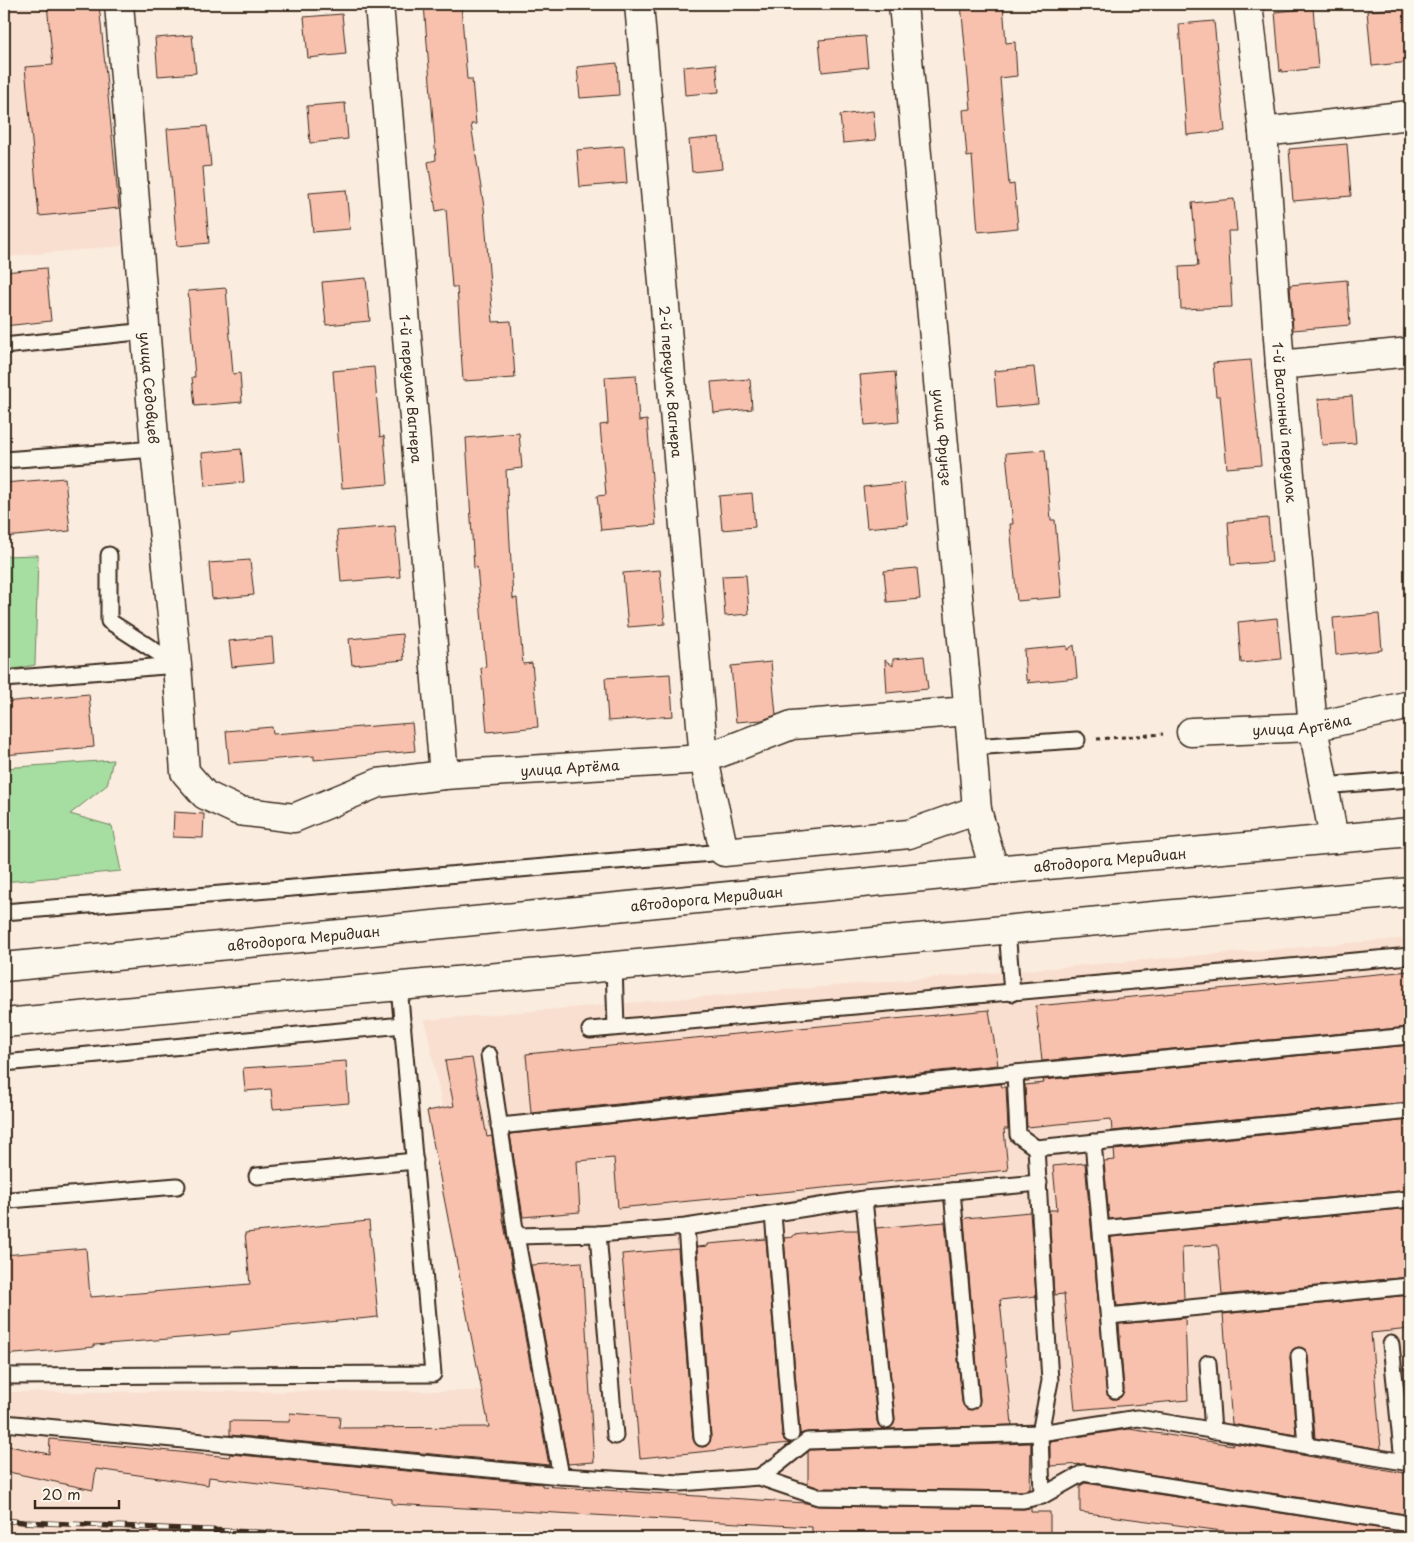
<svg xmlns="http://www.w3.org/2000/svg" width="1414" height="1542" viewBox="0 0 1414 1542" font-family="'Playpen Sans',sans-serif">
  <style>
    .built { fill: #f9dfd0 }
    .green { fill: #a6dda1; stroke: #708460 }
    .building { fill: #f8c1ad; stroke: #3b2a1e }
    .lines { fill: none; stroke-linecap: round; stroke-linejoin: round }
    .service-casing { stroke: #3b2a1e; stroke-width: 19 }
    .minor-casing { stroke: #3b2a1e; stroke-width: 31 }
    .primary-casing { stroke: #3b2a1e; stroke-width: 31 }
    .path { stroke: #3b2a1e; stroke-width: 3; stroke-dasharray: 4 4; stroke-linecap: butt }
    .service { stroke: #fbf7ec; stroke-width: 15 }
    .minor { stroke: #fbf7ec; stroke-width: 28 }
    .primary { stroke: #fbf7ec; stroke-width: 28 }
    .rail-casing { stroke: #3b2a1e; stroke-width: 5.5 }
    .rail { stroke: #fbf7ec; stroke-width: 4; stroke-dasharray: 11; stroke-linecap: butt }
    .labels { text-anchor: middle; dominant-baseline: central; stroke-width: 4; stroke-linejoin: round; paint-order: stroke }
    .street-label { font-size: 14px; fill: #3b2a1e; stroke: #fbf7ec }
  </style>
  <rect width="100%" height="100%" fill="#faecdf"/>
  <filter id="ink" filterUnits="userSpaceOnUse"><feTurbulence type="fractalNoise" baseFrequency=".02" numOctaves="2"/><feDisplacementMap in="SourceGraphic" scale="10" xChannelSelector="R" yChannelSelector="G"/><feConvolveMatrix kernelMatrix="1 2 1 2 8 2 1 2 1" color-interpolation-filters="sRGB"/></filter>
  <g filter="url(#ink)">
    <!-- built -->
    <g class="built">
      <polygon points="4,4 99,4 122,246 4,257"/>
      <polygon points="1410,938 1410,1538 4,1538 4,1392 499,1391 425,1020"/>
    </g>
    <!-- green -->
    <g class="green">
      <polygon points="38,555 35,665 4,671 4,556"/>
      <polygon points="113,760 107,785 70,814 112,826 121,871 4,882 4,768"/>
    </g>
    <!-- building -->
    <g class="building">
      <polygon points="47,4 99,4 119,208 39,216 25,67 53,65"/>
      <polygon points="424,4 461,4 467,79 472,79 476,124 471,124 484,207 493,322 511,321 515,378 463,381 457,287 452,287 446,209 436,211 428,162 436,160"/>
      <polygon points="961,4 1003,4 1006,43 1015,42 1017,76 1000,78 1009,185 1014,184 1018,228 978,232 972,156 967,157 963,110 971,109"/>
      <polygon points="1410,7 1410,62 1372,66 1367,11"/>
      <polygon points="1313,8 1318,68 1282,72 1282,69 1280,72 1275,12"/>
      <polygon points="342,14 346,54 308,58 304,17"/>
      <polygon points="1214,21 1225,131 1187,135 1179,24"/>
      <polygon points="192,35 196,73 158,76 155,38"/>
      <polygon points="865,36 868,67 822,72 819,40"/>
      <polygon points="617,63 619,95 580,98 577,67"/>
      <polygon points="716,64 719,92 685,95 683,67"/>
      <polygon points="345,103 348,139 310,143 307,106"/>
      <polygon points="873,111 876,140 843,143 840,115"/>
      <polygon points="207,126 211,166 203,167 209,243 177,246 167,129"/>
      <polygon points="719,137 722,169 692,172 689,140"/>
      <polygon points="1347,144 1351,196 1293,201 1289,149"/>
      <polygon points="624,146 627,183 580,187 577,150"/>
      <polygon points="346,190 350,229 313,232 309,193"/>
      <polygon points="1234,199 1237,231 1228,231 1232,307 1181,309 1179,267 1198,266 1192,203"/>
      <polygon points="46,268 51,321 4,326 4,272"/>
      <polygon points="366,278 370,321 326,325 322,282"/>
      <polygon points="1347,280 1350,325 1293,330 1290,285"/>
      <polygon points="226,288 233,374 240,373 242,402 195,406 192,377 195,377 188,291"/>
      <polygon points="1251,360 1261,465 1227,468 1220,396 1216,396 1213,363"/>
      <polygon points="374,367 380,437 384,436 388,484 342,488 333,371"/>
      <polygon points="1034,367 1038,404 997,408 994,371"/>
      <polygon points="895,372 899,422 865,425 860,375"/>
      <polygon points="636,375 639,421 647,420 656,525 601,530 597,496 606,495 600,425 608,424 605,377"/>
      <polygon points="750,379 752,409 714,413 711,382"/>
      <polygon points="1352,396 1356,443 1322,445 1318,399"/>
      <polygon points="519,433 522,468 506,470 513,599 517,598 523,664 532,663 538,727 487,732 481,668 486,667 477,567 474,568 466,438"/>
      <polygon points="241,449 244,482 205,486 202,453"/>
      <polygon points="1045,450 1051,520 1055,520 1062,597 1017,601 1010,524 1013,524 1006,453"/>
      <polygon points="65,478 70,531 4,537 4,483"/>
      <polygon points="904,483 908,524 867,528 863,487"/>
      <polygon points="752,493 755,527 722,530 719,496"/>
      <polygon points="1268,518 1272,562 1231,565 1228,522"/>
      <polygon points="395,526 400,577 341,582 337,531"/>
      <polygon points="250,560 254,595 212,599 209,563"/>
      <polygon points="917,568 920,599 887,602 884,571"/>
      <polygon points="660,570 665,624 628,627 623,573"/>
      <polygon points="746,575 749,614 725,616 722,576"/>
      <polygon points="1379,614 1382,650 1336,655 1333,618"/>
      <polygon points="1277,618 1281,659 1241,663 1238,622"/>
      <polygon points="402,634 404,660 352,665 349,639"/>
      <polygon points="272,637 274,663 232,667 229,641"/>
      <polygon points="1074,645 1077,678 1027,683 1030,680 1026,680 1024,650 1067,646 1067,650"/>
      <polygon points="924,656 928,689 887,693 885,660 893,666 893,659"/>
      <polygon points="771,662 776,715 762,720 736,722 731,666"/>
      <polygon points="670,674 673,716 608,721 605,678"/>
      <polygon points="89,694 94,747 4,755 4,702"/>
      <polygon points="412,723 415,751 314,760 314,756 229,763 226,731 272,727 273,734"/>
      <polygon points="174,812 204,814 203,838 173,837"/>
      <polygon points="1410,971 1410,1027 1042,1061 1036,1006"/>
      <polygon points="989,1010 998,1065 531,1113 526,1054"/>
      <polygon points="1410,1045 1410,1102 1112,1131 1111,1119 1027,1127 1025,1085 1044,1083 1043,1080"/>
      <polygon points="472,1058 487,1137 492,1136 503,1219 549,1465 230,1435 230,1421 289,1422 290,1413 340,1417 339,1428 489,1427 427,1111 454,1106 445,1061"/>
      <polygon points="346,1061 349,1103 273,1109 271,1089 245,1091 243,1068"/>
      <polygon points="1001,1084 1002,1087 1006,1087 1008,1129 1004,1129 1008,1170 618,1208 614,1158 577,1161 580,1212 523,1217 510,1134"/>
      <polygon points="1410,1120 1410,1190 1109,1219 1104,1161 1115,1160 1114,1150"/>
      <polygon points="1085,1163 1107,1395 1112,1399 1116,1399 1121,1397 1124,1390 1119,1324 1185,1318 1188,1400 1075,1410 1064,1294 1054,1295 1049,1210 1057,1210 1053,1166"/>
      <polygon points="1410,1208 1410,1277 1222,1295 1218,1245 1182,1247 1184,1299 1117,1306 1111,1237"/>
      <polygon points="1030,1212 1036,1296 1000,1300 1012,1425 888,1429 894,1424 895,1419 876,1228 945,1222 962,1402 967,1409 972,1410 979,1405 980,1400 964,1220 966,1218"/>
      <polygon points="369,1221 378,1317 230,1332 230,1334 94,1345 94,1347 4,1355 4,1255 86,1248 90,1297 250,1284 245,1233"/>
      <polygon points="844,1230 858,1230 877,1421 879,1426 884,1429 807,1432 800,1434 784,1238 793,1237 793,1235"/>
      <polygon points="766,1239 782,1435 784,1440 790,1443 640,1458 622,1254 678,1249 693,1439 698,1446 703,1447 710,1442 711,1437 697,1247 708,1246 708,1244"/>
      <polygon points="582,1262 594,1462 568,1464 531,1265"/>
      <polygon points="1410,1295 1410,1329 1371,1333 1381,1449 1315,1438 1308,1355 1306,1350 1299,1347 1293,1349 1290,1357 1296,1435 1232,1424 1223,1314"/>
      <polygon points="1129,1429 1233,1445 1233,1443 1410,1474 1410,1515 1084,1464 1050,1466 1050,1441"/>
      <polygon points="50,1439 229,1457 230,1454 542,1484 542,1486 806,1503 818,1506 1023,1509 1031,1508 1031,1512 1050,1512 1050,1538 812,1533 812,1527 392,1504 392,1499 209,1477 208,1485 96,1469 93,1490 4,1471 4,1445 49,1454"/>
      <polygon points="1031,1443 1030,1489 1022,1491 820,1488 808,1484 808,1452 810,1450"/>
      <polygon points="1085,1483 1410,1533 1410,1538 1275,1538 1080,1512 1080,1486"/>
    </g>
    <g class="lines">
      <defs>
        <g id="service">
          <polyline points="4,346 147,331"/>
          <polyline points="4,460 155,449"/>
          <polyline points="109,555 109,621 177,665"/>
          <polyline points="4,679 177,665"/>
          <polyline points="972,747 1077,740"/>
          <polyline points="1323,786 1410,779"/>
          <polyline points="4,912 724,852"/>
          <polyline points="1007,929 1012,993"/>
          <polyline points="614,966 616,1027"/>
          <polyline points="590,1030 1410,956"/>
          <polyline points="489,1055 516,1236 561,1476"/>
          <polyline points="4,1063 403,1025"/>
          <polyline points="1015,1073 1018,1135 1036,1148"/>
          <polyline points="499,1126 1015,1073 1410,1036"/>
          <polyline points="1093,1142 1115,1390"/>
          <polyline points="257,1176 415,1161"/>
          <polyline points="952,1191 971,1401"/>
          <polyline points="4,1199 10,1200 177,1186"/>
          <polyline points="864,1199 886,1420"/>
          <polyline points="773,1214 791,1434"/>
          <polyline points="686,1227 702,1438"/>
          <polyline points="1101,1229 1410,1199"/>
          <polyline points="598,1234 615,1436"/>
          <polyline points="516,1236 598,1234 686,1227 864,1199 1039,1183"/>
          <polyline points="1109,1316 1410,1286"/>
          <polyline points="1391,1344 1403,1461"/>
          <polyline points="1299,1356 1306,1446"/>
          <polyline points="1208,1363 1213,1431"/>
          <polyline points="4,1376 433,1374 399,986"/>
          <polyline points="4,1423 561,1476 680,1483 759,1477 777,1465 807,1441 1040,1433 1138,1418 1410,1463"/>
          <polyline points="759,1477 818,1497 1023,1500 1042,1496 1083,1473 1410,1524"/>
          <polyline points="1042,1496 1040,1433 1050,1381 1036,1148 1410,1111"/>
        </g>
        <g id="minor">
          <path id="s1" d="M 119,4 L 155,449 L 177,665 L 185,772 L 205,795 L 239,811 L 294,818 L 378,783 L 444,775 L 704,759 L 792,725 L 968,711"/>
          <path id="s2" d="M 379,4 L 444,775"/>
          <path id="s3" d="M 639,4 L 704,759 L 724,852 L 909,834 L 977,810"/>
          <path id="s4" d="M 903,4 L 972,747 L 977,810 L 994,870"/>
          <path id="s5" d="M 1248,4 L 1263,132 L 1280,365 L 1313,727 L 1334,839"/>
          <polyline points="1263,132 1410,115"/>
          <polyline points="1280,365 1410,352"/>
          <path id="s6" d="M 1191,732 L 1313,727 L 1410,705"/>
        </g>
        <g id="primary">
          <path id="s7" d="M 4,967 L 994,870 L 1410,832"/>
          <polyline points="4,1023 1410,892"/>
        </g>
      </defs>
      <!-- service casing -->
      <use href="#service" class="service-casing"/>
      <!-- minor casing -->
      <use href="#minor" class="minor-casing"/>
      <!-- primary casing -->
      <use href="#primary" class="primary-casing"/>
      <!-- path -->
      <polyline class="path" points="1097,739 1163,734"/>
      <!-- service -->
      <use href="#service" class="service"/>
      <!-- minor -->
      <use href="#minor" class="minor"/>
      <!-- primary -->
      <use href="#primary" class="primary"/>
      <defs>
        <polyline id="rail" points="4,1520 23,1522 388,1538"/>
      </defs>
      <!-- rail casing -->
      <use href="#rail" class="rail-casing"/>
      <!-- rail -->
      <use href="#rail" class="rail"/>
    </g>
  </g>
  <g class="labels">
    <!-- street labels -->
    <g class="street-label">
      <text stroke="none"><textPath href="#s3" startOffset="379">2-й переулок Вагнера</textPath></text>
      <text stroke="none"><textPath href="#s1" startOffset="385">улица Седовцев</textPath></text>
      <text stroke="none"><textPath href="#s2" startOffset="386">1-й переулок Вагнера</textPath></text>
      <text stroke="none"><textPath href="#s5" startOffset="420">1-й Вагонный переулок</textPath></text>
      <text stroke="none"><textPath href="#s4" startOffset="435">улица Фрунзе</textPath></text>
      <text stroke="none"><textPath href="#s6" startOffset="111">улица Артёма</textPath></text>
      <text stroke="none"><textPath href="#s1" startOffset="1178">улица Артёма</textPath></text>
      <text stroke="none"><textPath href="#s7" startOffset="1111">автодорога Меридиан</textPath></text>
      <text stroke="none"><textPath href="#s7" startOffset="706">автодорога Меридиан</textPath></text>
      <text stroke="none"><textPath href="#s7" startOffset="301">автодорога Меридиан</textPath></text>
    </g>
  </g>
  <!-- margin -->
  <rect width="1414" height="1542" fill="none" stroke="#fbf7ec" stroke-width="20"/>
  <rect x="10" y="10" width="1394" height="1522" fill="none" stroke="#3b2a1e" stroke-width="2" filter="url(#ink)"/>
  <!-- scale -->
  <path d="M35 1500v8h84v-8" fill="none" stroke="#3b2a1e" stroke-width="2.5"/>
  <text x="42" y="1500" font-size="15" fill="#3b2a1e" stroke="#fbf7ec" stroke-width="4" paint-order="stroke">20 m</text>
</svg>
